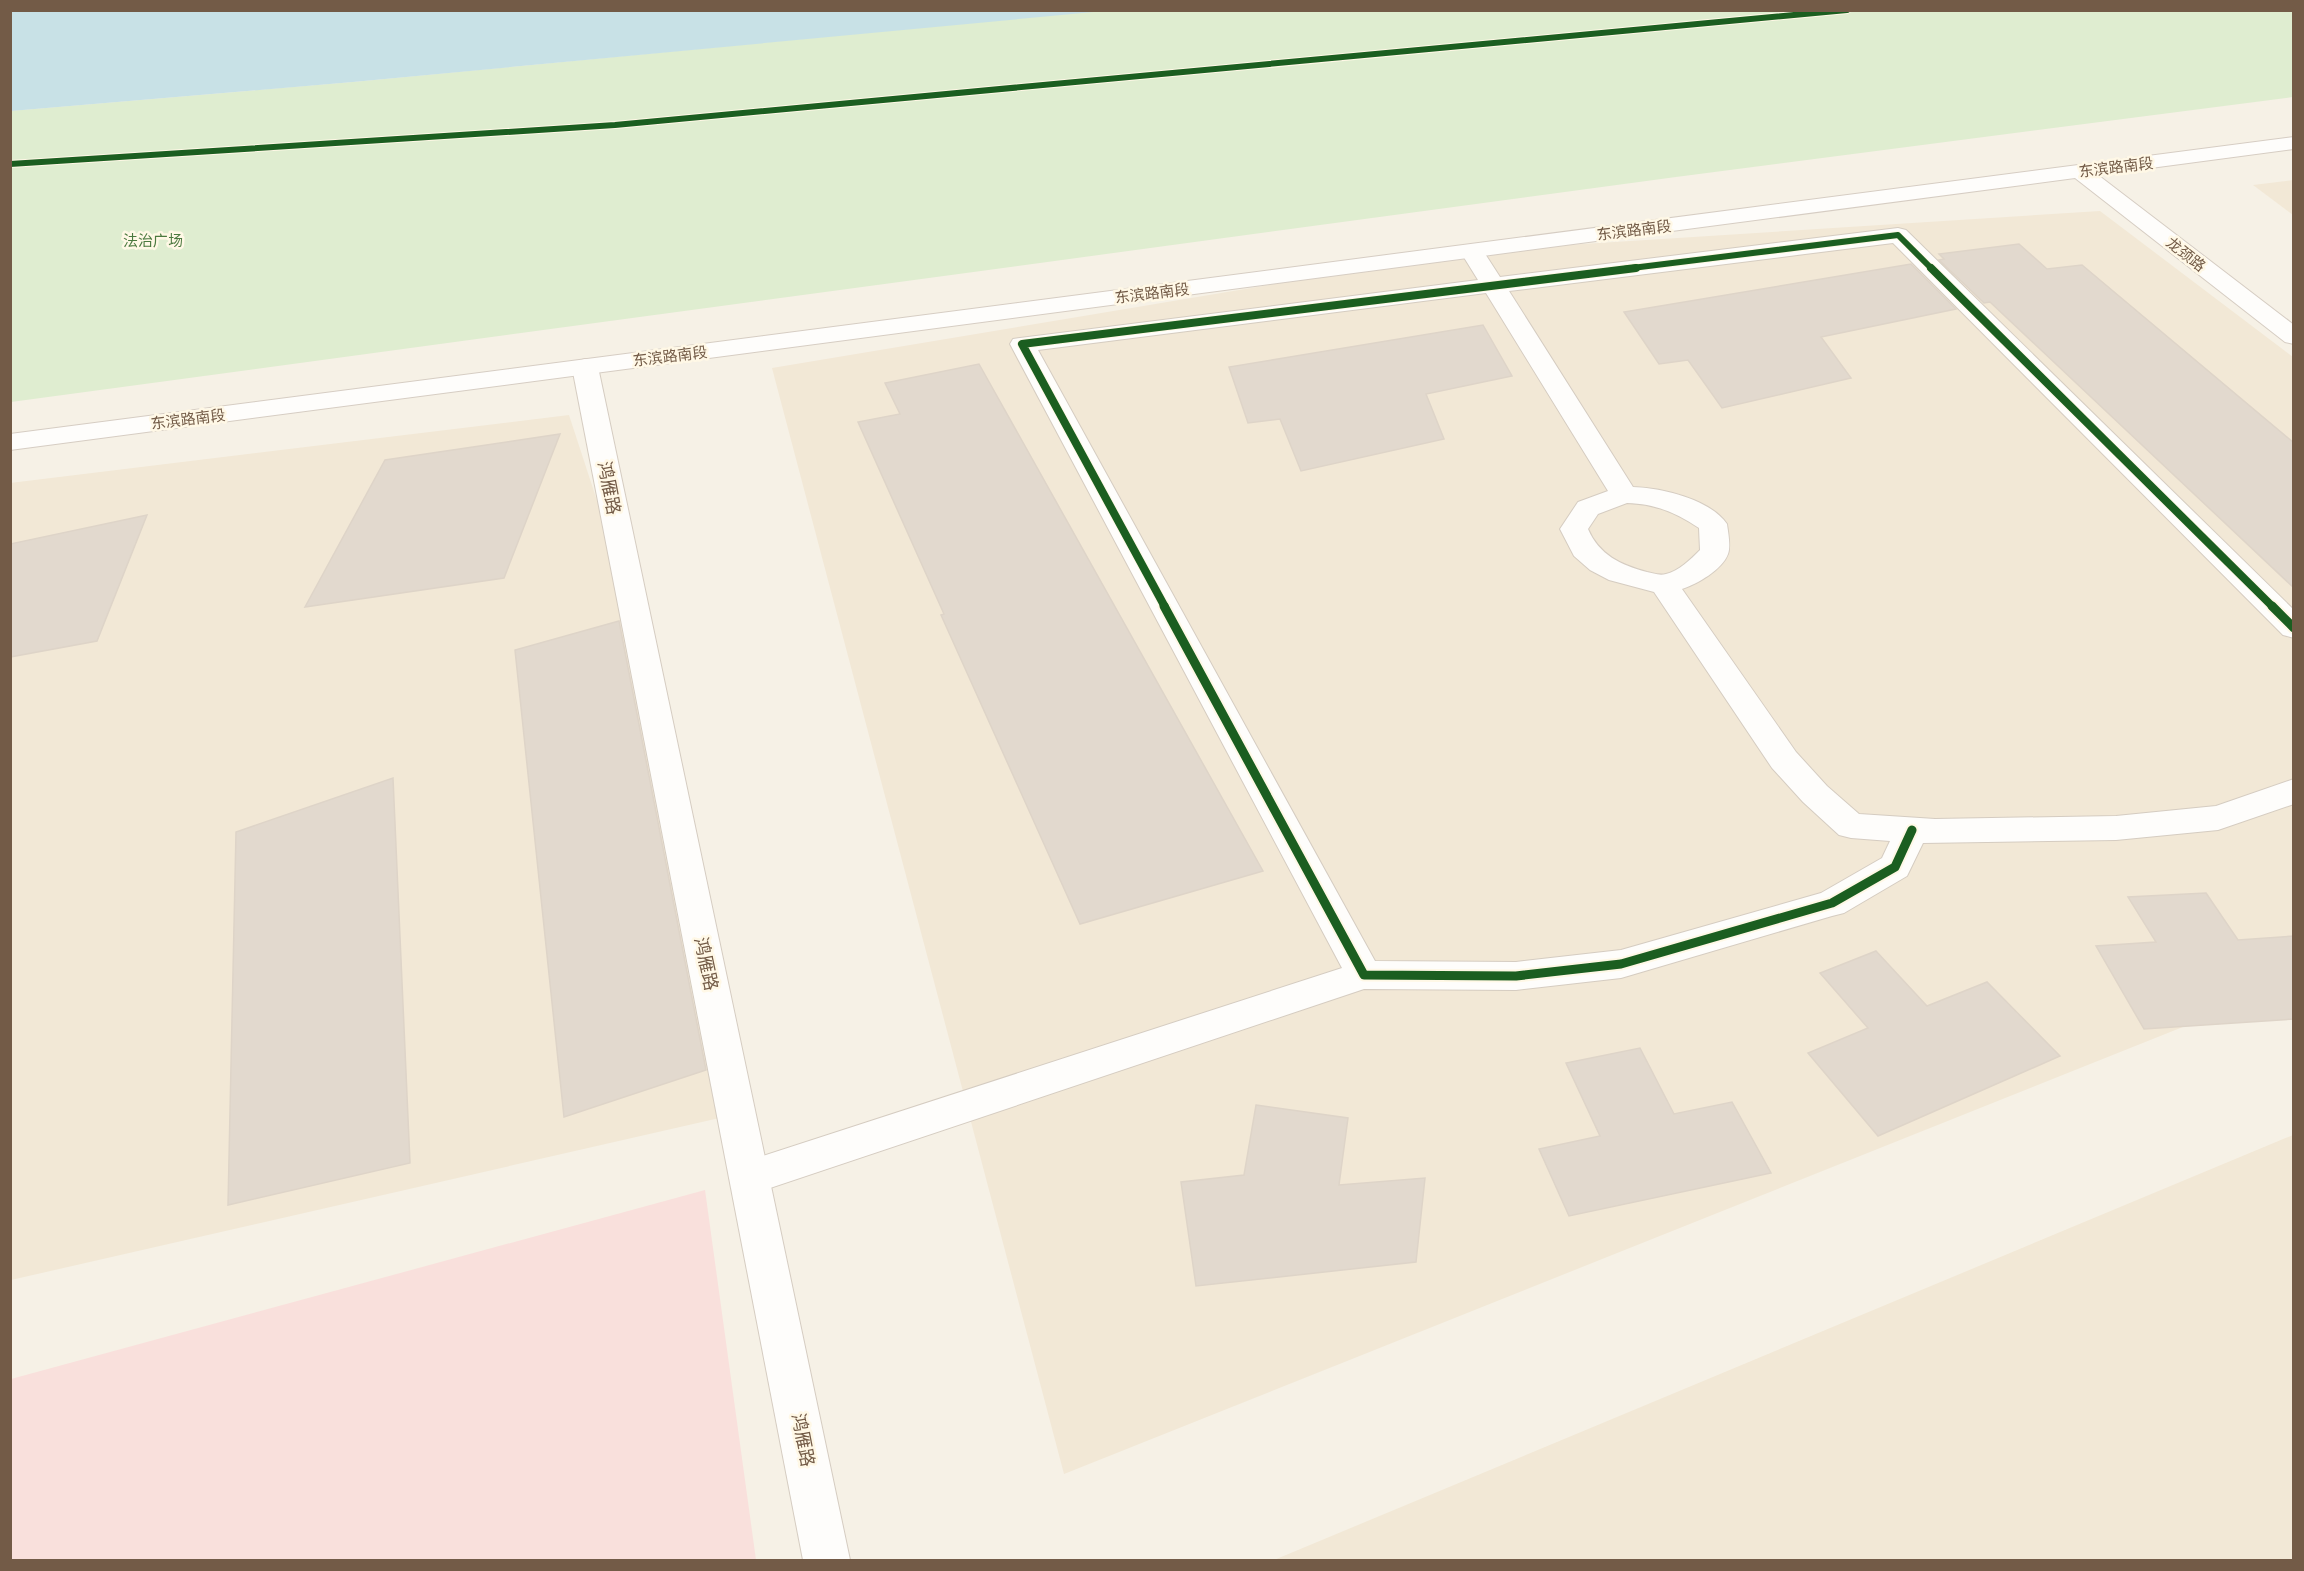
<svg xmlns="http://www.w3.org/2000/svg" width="2304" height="1571" viewBox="0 0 2304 1571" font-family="Montserrat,'Noto Sans SC',sans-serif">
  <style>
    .residential { fill: #f2e8d6 }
    .medical { fill: #f9e0dc }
    .green { fill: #dfedd0 }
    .water { fill: #c8e1e6 }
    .building { fill: #e2d9ce; stroke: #ded4c8; stroke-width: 1.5 }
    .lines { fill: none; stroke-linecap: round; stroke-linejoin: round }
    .minor-casing { stroke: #d5ccc1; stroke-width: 2 }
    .tertiary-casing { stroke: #d5ccc1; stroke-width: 2 }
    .secondary-casing { stroke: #d6cdc3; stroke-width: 2 }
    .minor { fill: #fefdfb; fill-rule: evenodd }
    .tertiary { fill: #fefdfb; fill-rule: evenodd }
    .secondary { fill: #fefdfb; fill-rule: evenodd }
    .cycleway-far2-casing { stroke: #fff8e6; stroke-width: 8 }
    .cycleway-far1-casing { stroke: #fff8e6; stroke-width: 10 }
    .cycleway-casing { stroke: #fff8e6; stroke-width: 13 }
    .cycleway-far2 { stroke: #1b5e20; stroke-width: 6 }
    .cycleway-far1 { stroke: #1b5e20; stroke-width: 8 }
    .cycleway { stroke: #1b5e20; stroke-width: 9 }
    .labels { text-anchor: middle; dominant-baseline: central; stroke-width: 5; stroke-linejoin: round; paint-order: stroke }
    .far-street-label { font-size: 15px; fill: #735b47; stroke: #fff8e6 }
    .far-park-label { font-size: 15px; fill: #4b793f; stroke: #fff8e6 }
    .street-label { font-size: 18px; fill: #735b47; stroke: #fff8e6 }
  </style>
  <rect width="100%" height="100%" fill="#f6f1e6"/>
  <!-- residential -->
  <g class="residential">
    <polygon points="2293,180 2293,215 2253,185"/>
    <polygon points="2100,211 2293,357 2293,983 1064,1474 772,368 1472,251"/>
    <polygon points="569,415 635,617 737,1114 11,1280 10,483"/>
    <polygon points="2293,1135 2293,1560 1274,1560"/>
  </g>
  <!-- medical -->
  <polygon class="medical" points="705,1190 756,1560 11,1560 11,1379"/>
  <!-- green -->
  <polygon class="green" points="1104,10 2294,11 2293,97 1676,177 11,402 10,111 353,82"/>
  <!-- water -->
  <polygon class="water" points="11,10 1104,10 1104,11 353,82 11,111"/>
  <!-- building -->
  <g class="building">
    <polygon points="2019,244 2047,269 2082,265 2294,443 2294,588 1990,302 1984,303 1939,260 1944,259 1939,254"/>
    <polygon points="1911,264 1956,309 1821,337 1851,378 1722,408 1688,360 1659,364 1624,312"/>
    <polygon points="1483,325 1512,376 1426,394 1444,439 1301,471 1280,419 1248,423 1229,367"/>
    <polygon points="979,364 1263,871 1080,924 941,615 944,614 858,422 900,414 885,383"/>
    <polygon points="560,434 504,578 305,607 385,460"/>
    <polygon points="147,515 97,641 10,657 10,544"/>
    <polygon points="619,621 706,1070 564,1117 515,650"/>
    <polygon points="393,778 410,1163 228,1205 236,832"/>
    <polygon points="2206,893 2238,940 2294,936 2294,1019 2144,1029 2096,946 2156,942 2128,897"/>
    <polygon points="1876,951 1927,1006 1987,982 2060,1056 1878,1136 1808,1053 1868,1028 1820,973"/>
    <polygon points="1640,1048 1674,1114 1732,1102 1771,1173 1569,1216 1539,1149 1600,1136 1566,1063"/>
    <polygon points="1256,1105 1348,1118 1339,1185 1425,1178 1416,1262 1196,1286 1181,1182 1244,1175"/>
  </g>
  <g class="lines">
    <defs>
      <path id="minor" d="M 1898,228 L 1906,230 L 2294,610 L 2294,638 L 2283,635 L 1893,243 L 1509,291 L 1633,487 C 1661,488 1710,499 1727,524 C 1728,532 1731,546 1728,554 C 1722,570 1697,584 1682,589 L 1796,752 L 1827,786 L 1859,814 L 1935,819 L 2116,816 L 2216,806 L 2294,779 L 2294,804 L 2218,830 L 2116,840 L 1923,843 L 1907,876 L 1844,913 L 1832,916 L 1621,978 L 1516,990 L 1364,989 L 749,1195 L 735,1189 L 729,1177 L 735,1165 L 1342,968 L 1010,344 L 1013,339 L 1478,280 L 1460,251 L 1464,246 L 1480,246 L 1500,277 ZM 1486,293 L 1608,491 L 1578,502 L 1560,529 L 1574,556 L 1590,570 L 1609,580 L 1654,592 L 1772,768 L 1803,802 L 1839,835 L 1851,838 L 1890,841 L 1882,858 L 1821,893 L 1621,950 L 1516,962 L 1375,961 L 1038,350 ZM 1627,503 C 1655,504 1675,512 1699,528 L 1700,550 C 1691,559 1679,571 1666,574 C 1659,576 1653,573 1647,572 C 1621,565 1599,555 1588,529 L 1598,514 Z"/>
      <polygon id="tertiary" points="585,359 594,362 598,367 850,1560 803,1560 572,367 576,362"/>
      <polygon id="secondary" points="2294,137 2294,149 2098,175 2294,325 2294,344 2285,342 2075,178 10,450 10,434"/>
    </defs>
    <!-- minor casing -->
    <use href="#minor" class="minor-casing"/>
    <!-- tertiary casing -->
    <use href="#tertiary" class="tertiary-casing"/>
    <!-- secondary casing -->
    <use href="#secondary" class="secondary-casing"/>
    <!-- minor -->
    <use href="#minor" class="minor"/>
    <!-- tertiary -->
    <use href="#tertiary" class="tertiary"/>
    <!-- secondary -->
    <use href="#secondary" class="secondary"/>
    <defs>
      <g id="cycleway-far2">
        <polyline points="10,164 615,125 1847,10"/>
        <polyline points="1624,269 1898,235 1932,269"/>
      </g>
      <g id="cycleway-far1">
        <polyline points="1931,268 2273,607"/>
        <polyline points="1165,607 1022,344 1636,268"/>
      </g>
      <g id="cycleway">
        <polyline points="1164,606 1364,975 1516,976 1621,964 1832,903 1895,867 1912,830"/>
        <polyline points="2272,606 2294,628"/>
      </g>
    </defs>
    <!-- cycleway-far2 casing -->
    <use href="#cycleway-far2" class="cycleway-far2-casing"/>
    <!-- cycleway-far1 casing -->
    <use href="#cycleway-far1" class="cycleway-far1-casing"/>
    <!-- cycleway casing -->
    <use href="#cycleway" class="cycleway-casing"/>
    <!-- cycleway-far2 -->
    <use href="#cycleway-far2" class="cycleway-far2"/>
    <!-- cycleway-far1 -->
    <use href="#cycleway-far1" class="cycleway-far1"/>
    <!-- cycleway -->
    <use href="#cycleway" class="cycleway"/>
  </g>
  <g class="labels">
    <!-- far-street labels -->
    <g class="far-street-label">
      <text transform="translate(2116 167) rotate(-7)">东滨路南段</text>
      <text transform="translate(1634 230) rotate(-7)">东滨路南段</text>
      <text transform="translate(2186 254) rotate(38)">龙颈路</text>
      <text transform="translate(1152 293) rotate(-7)">东滨路南段</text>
      <text transform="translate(670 356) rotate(-7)">东滨路南段</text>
      <text transform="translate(188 419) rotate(-7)">东滨路南段</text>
    </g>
    <!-- far-park labels -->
    <g class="far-park-label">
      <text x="153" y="240">法治广场</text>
    </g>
    <!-- street labels -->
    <g class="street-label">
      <text transform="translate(609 488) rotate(79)">鸿雁路</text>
      <text transform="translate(706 964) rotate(78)">鸿雁路</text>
      <text transform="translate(803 1440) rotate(79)">鸿雁路</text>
    </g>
  </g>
  <!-- border -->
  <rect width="2304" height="1571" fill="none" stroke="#735b47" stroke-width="24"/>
</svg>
